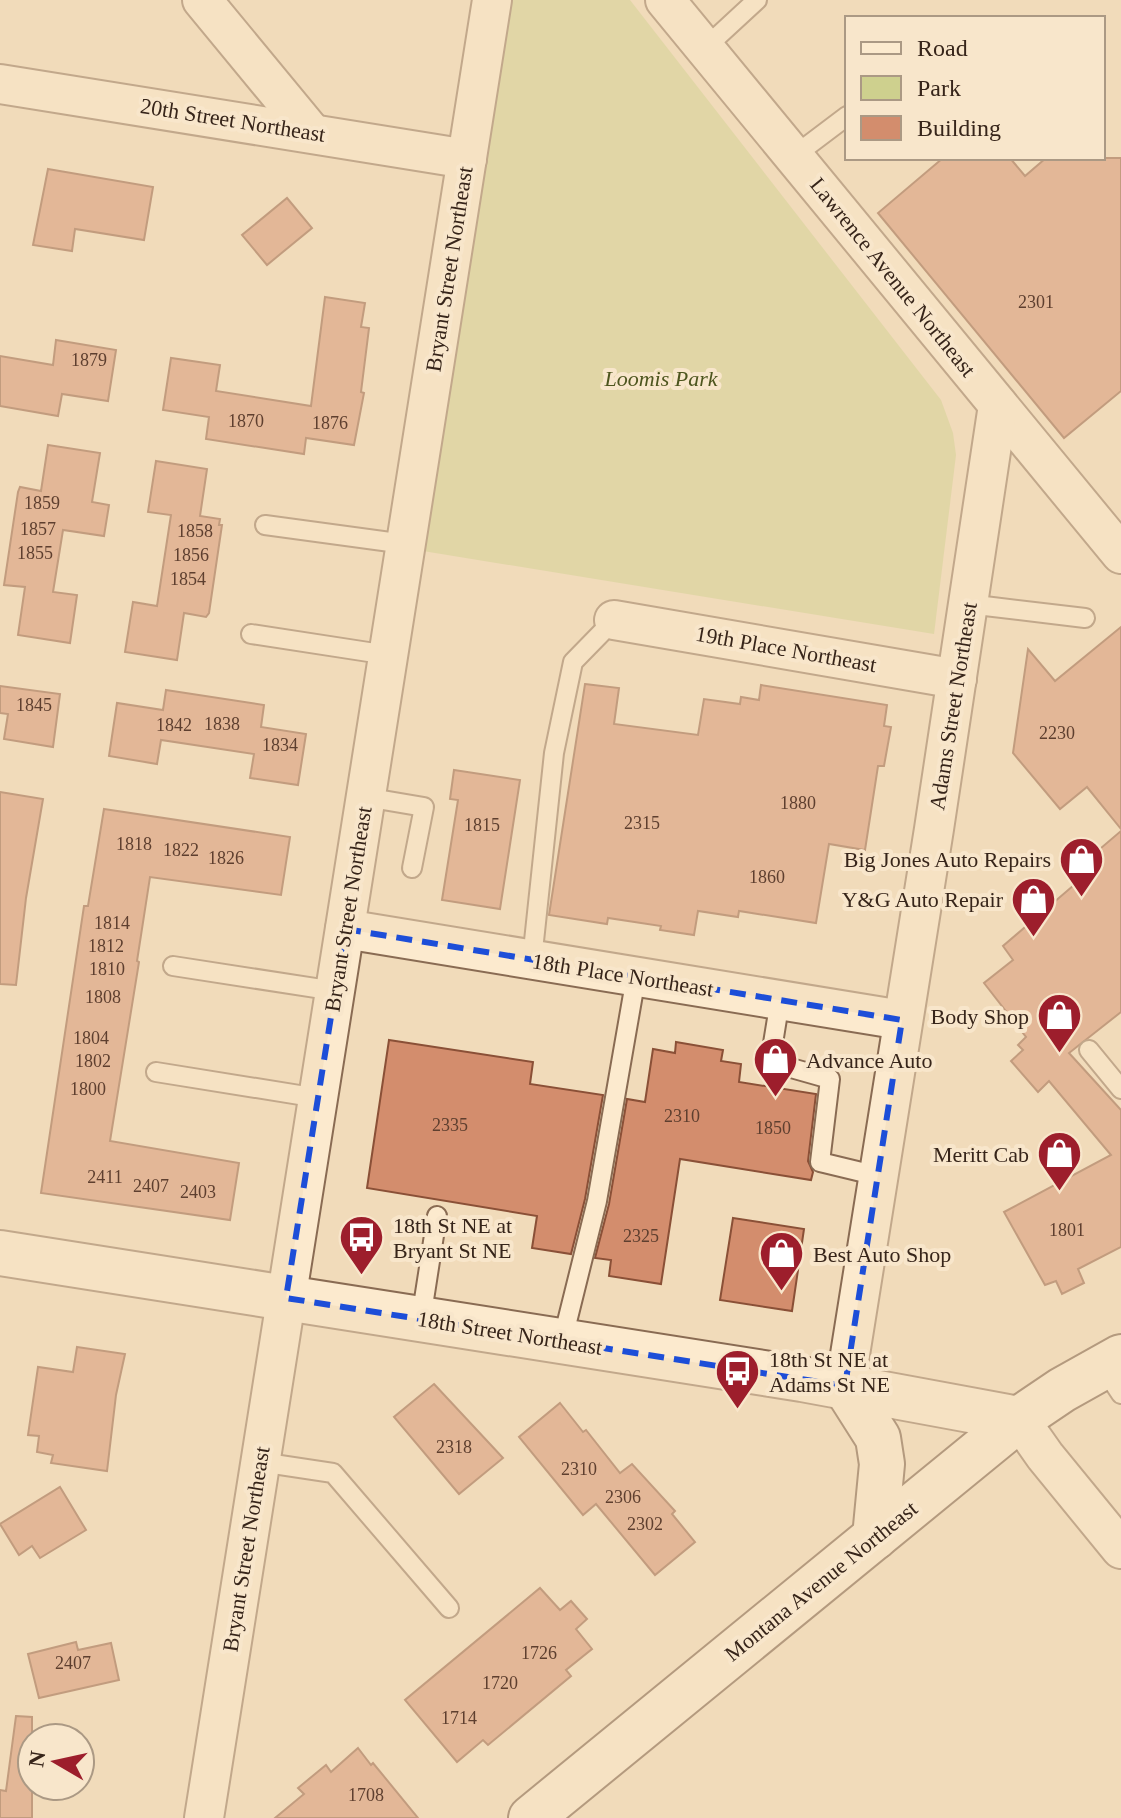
<svg xmlns="http://www.w3.org/2000/svg" width="1121" height="1818" viewBox="0 0 1121 1818" font-family="'Times New Roman',serif">
  <style>
    .green { fill: #ced08e }
    .building { fill: #d38d6d; stroke: #8a5037; stroke-width: 2 }
    .lines { fill: none; stroke-linecap: round; stroke-linejoin: round }
    .service-casing { stroke: #896b53; stroke-width: 22 }
    .minor-casing { stroke: #896b53; stroke-width: 42 }
    .tertiary-casing { stroke: #896b53; stroke-width: 48 }
    .secondary-casing { stroke: #6b4c37; stroke-width: 48 }
    .service { stroke: #fceace; stroke-width: 18 }
    .minor { stroke: #fceace; stroke-width: 38 }
    .tertiary { stroke: #fceace; stroke-width: 44 }
    .secondary { stroke: #fceace; stroke-width: 44 }
    .marked { fill: none; stroke: #1d4ed8; stroke-width: 6; stroke-dasharray: 16 10; stroke-linejoin: round }
    .labels { text-anchor: middle; dominant-baseline: central; stroke-width: 8; stroke-linejoin: round; paint-order: stroke }
    .number-label { font-size: 18px; fill: #5e3f2f }
    .street-label { font-size: 22px; fill: #37251a; stroke: #f8e6cb }
    .park-label { font-size: 22px; font-style: italic; fill: #4d551e; stroke: #f8e6cb }
    .poi-label { font-size: 22px; fill: #37251a; stroke: #f8e6cb; text-anchor: end }
  </style>
  <rect width="100%" height="100%" fill="#f1dbba"/>
  <!-- green -->
  <polygon class="green" points="510,0 630,0 941,400 953,433 956,455 934,634 423,551"/>
  <!-- building -->
  <g class="building">
    <polygon points="943,158 1010,158 1025,176 1046,158 1121,158 1121,391 1064,438 878,213"/>
    <polygon points="48,169 153,187 144,240 75,229 72,251 33,245"/>
    <polygon points="287,198 312,228 267,265 242,235"/>
    <polygon points="325,297 365,303 361,327 369,328 361,392 364,393 354,445 306,438 304,454 206,439 209,417 163,410 171,358 220,365 216,391 311,406"/>
    <polygon points="56,340 116,350 108,401 62,394 58,416 0,406 0,356 53,365"/>
    <polygon points="48,445 100,453 92,502 109,505 104,536 63,530 53,592 77,595 70,643 18,635 25,587 4,585 18,492 20,487 41,491"/>
    <polygon points="156,461 207,469 200,516 220,519 219,525 222,525 209,613 206,617 184,613 177,660 125,652 133,602 157,606 171,515 148,512"/>
    <polygon points="1121,627 1121,829 1087,787 1060,809 1013,753 1028,649 1055,681"/>
    <polygon points="585,684 619,688 614,724 698,735 704,699 740,704 741,697 759,700 761,685 887,705 884,726 891,727 884,766 878,766 865,850 829,844 816,923 739,911 738,917 698,911 694,935 660,930 661,926 608,918 607,924 549,915"/>
    <polygon points="0,686 60,694 53,747 4,739 8,714 0,713"/>
    <polygon points="166,690 264,705 261,727 306,734 298,785 250,778 254,754 161,740 157,764 109,756 117,703 163,710"/>
    <polygon points="454,770 520,780 500,909 442,900 458,800 450,799"/>
    <polygon points="0,792 43,799 26,898 16,985 0,984"/>
    <polygon points="104,809 290,837 281,895 150,877 137,961 139,962 110,1141 239,1163 230,1220 41,1193 84,906 88,906"/>
    <polygon points="1121,831 1121,1012 1069,1053 1121,1110 1121,1247 1078,1269 1084,1283 1062,1294 1056,1281 1045,1285 1004,1212 1111,1155 1049,1081 1038,1092 1011,1061 1023,1050 1018,1045 1026,1037 984,983 1013,960 1003,946 1088,873 1081,865"/>
    <polygon points="389,1040 533,1062 530,1084 603,1095 585,1199 571,1254 532,1248 537,1216 367,1188"/>
    <polygon points="676,1042 723,1050 721,1061 741,1064 739,1082 816,1094 808,1161 813,1172 811,1180 680,1159 661,1284 609,1276 611,1260 595,1258 609,1204 627,1099 645,1102 653,1049 675,1053"/>
    <polygon points="733,1218 804,1229 792,1311 720,1300"/>
    <polygon points="77,1347 125,1354 116,1395 107,1471 51,1463 53,1455 37,1452 39,1436 28,1435 38,1367 73,1372"/>
    <polygon points="434,1384 503,1458 459,1494 394,1417"/>
    <polygon points="560,1403 583,1432 586,1430 620,1473 632,1464 675,1511 672,1514 695,1542 655,1575 596,1504 583,1515 519,1437"/>
    <polygon points="60,1487 86,1530 40,1558 32,1546 19,1555 0,1524"/>
    <polygon points="540,1588 560,1610 571,1601 587,1619 576,1629 592,1649 566,1670 571,1676 488,1745 483,1740 457,1762 405,1700"/>
    <polygon points="76,1642 78,1650 111,1643 119,1680 39,1698 28,1654"/>
    <polygon points="16,1716 32,1717 32,1818 0,1818 0,1790 6,1791"/>
    <polygon points="358,1748 371,1765 373,1763 418,1818 275,1818 304,1794 298,1788 326,1765 331,1772"/>
  </g>
  <g class="lines">
    <defs>
      <g id="service">
        <polyline points="705,48 757,0"/>
        <polyline points="794,156 847,116"/>
        <polyline points="265,525 405,544"/>
        <polyline points="968,604 1085,618"/>
        <polyline points="251,634 388,655"/>
        <polyline points="365,797 424,807 412,868"/>
        <polyline points="532,960 554,753 573,662 614,620"/>
        <polyline points="173,966 335,991"/>
        <polyline points="780,1000 770,1062 830,1079 820,1162 878,1176"/>
        <polyline points="1089,1050 1121,1089"/>
        <polyline points="156,1072 318,1098"/>
        <polyline points="421,1319 437,1216"/>
        <polyline points="562,1342 597,1201 636,977"/>
        <polyline points="1103,1367 1121,1394"/>
        <polyline points="260,1462 333,1473 449,1608"/>
      </g>
      <g id="minor">
        <polyline points="202,0 311,132"/>
        <polyline points="665,0 1121,554"/>
        <polyline points="0,84 467,159"/>
        <polyline points="614,620 957,679"/>
        <polyline points="345,929 902,1020"/>
        <polyline points="845,1386 934,829 998,405"/>
        <polyline points="1019,1419 1045,1456 1121,1549"/>
        <polyline points="204,1818 492,0"/>
      </g>
      <polyline id="tertiary" points="0,1253 802,1379 1019,1419"/>
      <g id="secondary">
        <polyline points="845,1386 878,1438 882,1464 875,1537"/>
        <polyline points="531,1818 1019,1419 1062,1390 1121,1357"/>
      </g>
    </defs>
    <!-- service casing -->
    <use href="#service" class="service-casing"/>
    <!-- minor casing -->
    <use href="#minor" class="minor-casing"/>
    <!-- tertiary casing -->
    <use href="#tertiary" class="tertiary-casing"/>
    <!-- secondary casing -->
    <use href="#secondary" class="secondary-casing"/>
    <!-- service -->
    <use href="#service" class="service"/>
    <!-- minor -->
    <use href="#minor" class="minor"/>
    <!-- tertiary -->
    <use href="#tertiary" class="tertiary"/>
    <!-- secondary -->
    <use href="#secondary" class="secondary"/>
  </g>
  <!-- marked area -->
  <path d="M0 0H1121V1818H0ZM 345,929 L 902,1020 L 845,1386 L 286,1298 Z" fill="#f1dbba" fill-opacity=".55" fill-rule="evenodd"/>
  <path class="marked" d="M 345,929 L 902,1020 L 845,1386 L 286,1298 Z"/>
  <!-- icons -->
  <defs>
    <symbol id="shop-pin" viewBox="-11 -11 22 30"><path d="M0 17L-7.5 6A9.5 9.5 0 1 1 7.5 6Z" fill="#9d1e2c" stroke="#f8e6cb"/><path d="M-5-2.5h2.3a2.7 3.5 0 0 1 5.4 0H5L5.5 6h-11ZM-1.5-2.5h3a1.5 2.3 0 0 0-3 0Z" fill="#fff"/></symbol>
    <symbol id="bus-pin" viewBox="-11 -11 22 30"><path d="M0 17L-7.5 6A9.5 9.5 0 1 1 7.5 6Z" fill="#9d1e2c" stroke="#f8e6cb"/><path d="M-5-6H5V4H4V6H2V4H-2V6H-4V4H-5ZM-3.5-4V0h7V-4ZM-3.5 1.2v1.5H-2V1.2ZM2 1.2v1.5H3.5V1.2Z" fill="#fff"/></symbol>
  </defs>
  <g fill-rule="evenodd">
    <use href="#shop-pin" x="1056" y="834" width="51" height="69"/>
    <use href="#shop-pin" x="1008" y="874" width="51" height="69"/>
    <use href="#shop-pin" x="1034" y="990" width="51" height="69"/>
    <use href="#shop-pin" x="750" y="1034" width="51" height="69"/>
    <use href="#shop-pin" x="1034" y="1128" width="51" height="69"/>
    <use href="#bus-pin" x="336" y="1212" width="51" height="69"/>
    <use href="#shop-pin" x="756" y="1228" width="51" height="69"/>
    <use href="#bus-pin" x="712" y="1346" width="51" height="69"/>
  </g>
  <g class="labels">
    <!-- number labels -->
    <g class="number-label">
      <text x="1036" y="302">2301</text>
      <text x="89" y="360">1879</text>
      <text x="246" y="421">1870</text>
      <text x="330" y="423">1876</text>
      <text x="42" y="503">1859</text>
      <text x="38" y="529">1857</text>
      <text x="195" y="531">1858</text>
      <text x="35" y="553">1855</text>
      <text x="191" y="555">1856</text>
      <text x="188" y="579">1854</text>
      <text x="34" y="705">1845</text>
      <text x="222" y="724">1838</text>
      <text x="174" y="725">1842</text>
      <text x="1057" y="733">2230</text>
      <text x="280" y="745">1834</text>
      <text x="798" y="803">1880</text>
      <text x="642" y="823">2315</text>
      <text x="482" y="825">1815</text>
      <text x="134" y="844">1818</text>
      <text x="181" y="850">1822</text>
      <text x="226" y="858">1826</text>
      <text x="767" y="877">1860</text>
      <text x="112" y="923">1814</text>
      <text x="106" y="946">1812</text>
      <text x="107" y="969">1810</text>
      <text x="103" y="997">1808</text>
      <text x="91" y="1038">1804</text>
      <text x="93" y="1061">1802</text>
      <text x="88" y="1089">1800</text>
      <text x="682" y="1116">2310</text>
      <text x="450" y="1125">2335</text>
      <text x="773" y="1128">1850</text>
      <text x="105" y="1177">2411</text>
      <text x="151" y="1186">2407</text>
      <text x="198" y="1192">2403</text>
      <text x="1067" y="1230">1801</text>
      <text x="641" y="1236">2325</text>
      <text x="454" y="1447">2318</text>
      <text x="579" y="1469">2310</text>
      <text x="623" y="1497">2306</text>
      <text x="645" y="1524">2302</text>
      <text x="539" y="1653">1726</text>
      <text x="73" y="1663">2407</text>
      <text x="500" y="1683">1720</text>
      <text x="459" y="1718">1714</text>
      <text x="366" y="1795">1708</text>
    </g>
    <!-- street labels -->
    <g class="street-label">
      <text transform="translate(233 120) rotate(9)">20th Street Northeast</text>
      <text transform="translate(449 269) rotate(-81)">Bryant Street Northeast</text>
      <text transform="translate(893 277) rotate(51)">Lawrence Avenue Northeast</text>
      <text transform="translate(786 649) rotate(10)">19th Place Northeast</text>
      <text transform="translate(953 706) rotate(-81)">Adams Street Northeast</text>
      <text transform="translate(348 909) rotate(-81)">Bryant Street Northeast</text>
      <text transform="translate(623 975) rotate(9)">18th Place Northeast</text>
      <text transform="translate(510 1333) rotate(9)">18th Street Northeast</text>
      <text transform="translate(246 1549) rotate(-81)">Bryant Street Northeast</text>
      <text transform="translate(821 1581) rotate(-39)">Montana Avenue Northeast</text>
    </g>
    <!-- park labels -->
    <g class="park-label">
      <text x="661" y="378">Loomis Park</text>
    </g>
    <!-- poi labels -->
    <g class="poi-label">
      <text x="1051" y="859">Big Jones Auto Repairs</text>
      <text x="1003" y="899">Y&amp;G Auto Repair</text>
      <text x="1029" y="1016">Body Shop</text>
      <text x="806" y="1060" text-anchor="start">Advance Auto</text>
      <text x="1029" y="1154">Meritt Cab</text>
      <text x="393" y="1225" text-anchor="start">18th St NE at<tspan x="393" dy="25">Bryant St NE</tspan></text>
      <text x="813" y="1254" text-anchor="start">Best Auto Shop</text>
      <text x="769" y="1359" text-anchor="start">18th St NE at<tspan x="769" dy="25">Adams St NE</tspan></text>
    </g>
  </g>
  <!-- legend -->
  <rect x="845" y="16" width="260" height="144" fill="#f8e6cb" stroke="#ab9984" stroke-width="2"/>
  <rect x="861" y="42" width="40" height="12" fill="#fceace" stroke="#ab9984" stroke-width="2"/>
  <text x="917" y="56" font-size="24" fill="#37251a">Road</text>
  <rect x="861" y="76" width="40" height="24" fill="#ced08e" stroke="#ab9984" stroke-width="2"/>
  <text x="917" y="96" font-size="24" fill="#37251a">Park</text>
  <rect x="861" y="116" width="40" height="24" fill="#d38d6d" stroke="#ab9984" stroke-width="2"/>
  <text x="917" y="136" font-size="24" fill="#37251a">Building</text>
  <!-- north arrow -->
  <g transform="translate(56 1762) rotate(279)"><circle r="38" fill="#f8e6cb" stroke="#ab9984" stroke-width="2"/>
  <path d="M0-6L14 30L0 20L-14 30Z" fill="#9d1e2c"/>
  <text y="-12" font-size="22" font-weight="bold" text-anchor="middle" fill="#37251a">N</text>
  </g>
</svg>
